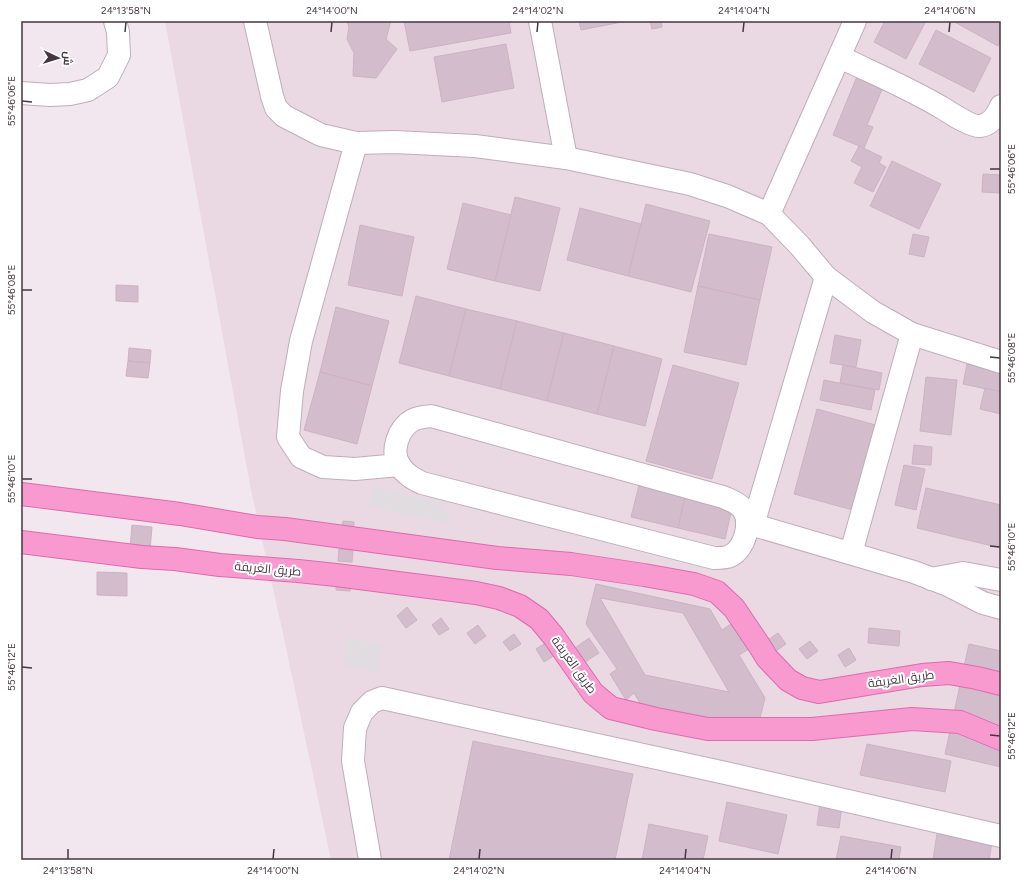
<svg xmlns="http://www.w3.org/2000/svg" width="1022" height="881" viewBox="0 0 1022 881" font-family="Figtree,Cairo,sans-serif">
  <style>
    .residential { fill: #ead9e3 }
    .parking { fill: #e1dcdf }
    .building { fill: #d3bdcc; stroke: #ceb1c4; fill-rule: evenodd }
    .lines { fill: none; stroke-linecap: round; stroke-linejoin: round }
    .minor-casing { stroke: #c0adb9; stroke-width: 24 }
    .major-casing { stroke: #dd6bad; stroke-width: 24 }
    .minor { stroke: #fff; stroke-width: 22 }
    .major { stroke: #f89ad0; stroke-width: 22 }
    .ticks { fill: none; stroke: #453640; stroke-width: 1.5 }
    .labels { text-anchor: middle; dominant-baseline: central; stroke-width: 4; stroke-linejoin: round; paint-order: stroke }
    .street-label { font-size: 12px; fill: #453640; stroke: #fff }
    .neatline { fill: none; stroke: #453640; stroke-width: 1.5 }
    .ticks-label { font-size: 10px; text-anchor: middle; fill: #453640 }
  </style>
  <rect width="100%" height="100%" fill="#f2e7ee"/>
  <!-- residential -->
  <polygon class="residential" points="165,21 1001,21 1001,860 331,860 282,629 251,490"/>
  <!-- parking -->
  <g class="parking">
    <polygon points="373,485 443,504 451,524 370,507"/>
    <polygon points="346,638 382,644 380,661 377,673 344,665"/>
  </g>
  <!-- building -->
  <g class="building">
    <polygon points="347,21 391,21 386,39 397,49 376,78 353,76 354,53 347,39 349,27"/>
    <polygon points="404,21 509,21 511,33 410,51"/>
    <polygon points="579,21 627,21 581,30"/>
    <polygon points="650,21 661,21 662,27 652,29"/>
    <polygon points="885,21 926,21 906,59 874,42"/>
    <polygon points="953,21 1001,21 1001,39 998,46"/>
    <polygon points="936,30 991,58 974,92 919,64"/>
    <polygon points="506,44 514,88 442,102 434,57"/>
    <polygon points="860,69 886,80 867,125 873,127 864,148 833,135"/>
    <polygon points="859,146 882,157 879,163 886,167 873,192 854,183 862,167 851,161"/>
    <polygon points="892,161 941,184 919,229 870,206"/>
    <polygon points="983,174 1001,175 1001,193 982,192"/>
    <polygon points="515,197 560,208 540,291 495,281"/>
    <polygon points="463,203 511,215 495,281 447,269"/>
    <polygon points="646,204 710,221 691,292 628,276"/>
    <polygon points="580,208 641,224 628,276 567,260"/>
    <polygon points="360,225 414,237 402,296 348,285"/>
    <polygon points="709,234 772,247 760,300 698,286"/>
    <polygon points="913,234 929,237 924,257 909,254"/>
    <polygon points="116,285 138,286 138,302 116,301"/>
    <polygon points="698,286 760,300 746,365 684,352"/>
    <polygon points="416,296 466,309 449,376 399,363"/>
    <polygon points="336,307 389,321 372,386 320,372"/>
    <polygon points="466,309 517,321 500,389 449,376"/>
    <polygon points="517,321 564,333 547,401 500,389"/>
    <polygon points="564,333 614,346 597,414 547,401"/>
    <polygon points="835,335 861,340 856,367 830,363"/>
    <polygon points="614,346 662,359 645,426 597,414"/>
    <polygon points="129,348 151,350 150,363 128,361"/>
    <polygon points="128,361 150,363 148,378 126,376"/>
    <polygon points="967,364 1001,371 1001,392 963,384"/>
    <polygon points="673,365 739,383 712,479 646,461"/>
    <polygon points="843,365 882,373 879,390 840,383"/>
    <polygon points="320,372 372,386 357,444 304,430"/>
    <polygon points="926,377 957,380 951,435 920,431"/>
    <polygon points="824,380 875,390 871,410 820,400"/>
    <polygon points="985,388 1001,392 1001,414 980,409"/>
    <polygon points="817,409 883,427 860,512 794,494"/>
    <polygon points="914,445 932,447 931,465 912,464"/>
    <polygon points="904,465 925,469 916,510 895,505"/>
    <polygon points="640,481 686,493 678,528 631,517"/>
    <polygon points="926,488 1001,505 1001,548 917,528"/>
    <polygon points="686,493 733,504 725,539 678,528"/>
    <polygon points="343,521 354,522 353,534 341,533"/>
    <polygon points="132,525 152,527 150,550 130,548"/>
    <polygon points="339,549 353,550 352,562 338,561"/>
    <polygon points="97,572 127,573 127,596 97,595"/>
    <polygon points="336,578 351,580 350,591 336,590"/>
    <path d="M 596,584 L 710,609 L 722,630 L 738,619 L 754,646 L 739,655 L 765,698 L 755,738 L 646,713 L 634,693 L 626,700 L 610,674 L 617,669 L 586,624 ZM 600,598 L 683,613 L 729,692 L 645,675 Z"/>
    <polygon points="407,607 417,620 406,628 397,616"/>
    <polygon points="441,618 449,629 439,635 432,625"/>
    <polygon points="478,625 486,636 475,644 467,633"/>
    <polygon points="869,628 900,631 899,646 868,643"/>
    <polygon points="778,633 786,644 776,651 768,640"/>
    <polygon points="514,634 521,644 510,651 503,642"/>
    <polygon points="589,638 599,653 585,662 575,648"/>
    <polygon points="810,641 818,651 807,659 799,649"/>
    <polygon points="547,642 555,655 544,662 536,649"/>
    <polygon points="969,644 1001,651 1001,767 945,754"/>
    <polygon points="849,648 856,660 845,667 838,655"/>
    <polygon points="473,741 633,774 615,860 449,860"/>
    <polygon points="867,744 951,761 945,792 860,775"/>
    <polygon points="727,802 787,815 778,854 719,841"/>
    <polygon points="820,803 842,806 839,828 817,825"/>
    <polygon points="649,824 708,836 703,860 642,860"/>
    <polygon points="938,827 993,836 989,860 933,860"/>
    <polygon points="841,836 901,847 899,860 836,860"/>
  </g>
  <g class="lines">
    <defs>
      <g id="minor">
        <polyline points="255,21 272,96 276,108 284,116 321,135 356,143 395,142 475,146 566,158 690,184 727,196 769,214 800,246 826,277 873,312 912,334 1001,362"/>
        <polyline points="540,21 566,158"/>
        <path d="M 840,57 C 875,74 911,89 944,109 C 952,114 972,127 980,126 C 991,125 997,115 1001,106"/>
        <polyline points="21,93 50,95 70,94 88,90 108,77 119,55 118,32 115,21"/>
        <polyline points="356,143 301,341 292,391 288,437 301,457 323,467 355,469 399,465"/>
        <polyline points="769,214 855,21"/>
        <path d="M 431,416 L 723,497 C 729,500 737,502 742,508 C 753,521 745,549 730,556 C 726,558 719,558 714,558 L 422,483 C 414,479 406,475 400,466 C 390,452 398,428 413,420 C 419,417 425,417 431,416 Z"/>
        <polyline points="747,523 914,572 948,585 983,603 1001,608"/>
        <polyline points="753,525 826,277"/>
        <polyline points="851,553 912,334"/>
        <polyline points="931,579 963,573 1001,580"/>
        <polyline points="370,860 353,761 355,728 362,712 372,702 382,698 721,772 1001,836"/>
      </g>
      <g id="major">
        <polyline points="21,494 180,514 257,527 285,529 497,558 571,564 644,575 694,584 717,592 734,608 759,645 767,658 788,680 802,688 819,692 922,675 949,673 977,678 1001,684"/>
        <polyline points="21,542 142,557 175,559 220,565 298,571 336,575 476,593 499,598 520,606 539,619 554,637 593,693 611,708 656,719 708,729 812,729 912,719 960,722 1001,739"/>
      </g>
    </defs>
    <!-- minor casing -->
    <use href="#minor" class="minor-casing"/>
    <!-- major casing -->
    <use href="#major" class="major-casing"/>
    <!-- minor -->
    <use href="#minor" class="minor"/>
    <!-- major -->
    <use href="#major" class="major"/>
  </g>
  <!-- ticks -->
  <path class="ticks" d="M 125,32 L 126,22M 331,32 L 332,22M 537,32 L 538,22M 743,32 L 744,22M 949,32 L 950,22M 22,101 L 32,102M 990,169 L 1000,169M 22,290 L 32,290M 990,357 L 1000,358M 22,479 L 32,479M 990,546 L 1000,547M 22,667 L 32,668M 990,735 L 1000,736M 68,859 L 68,849M 273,859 L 274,849M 479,859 L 480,849M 685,859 L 686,849M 891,859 L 892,849"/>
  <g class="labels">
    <!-- street labels -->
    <g class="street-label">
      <text transform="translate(268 569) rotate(5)">طريق الغريفة</text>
      <text transform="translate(574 665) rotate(54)">طريق الغريفة</text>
      <text transform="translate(901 679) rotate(-8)">طريق الغريفة</text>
    </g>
  </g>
  <!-- border -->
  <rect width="1022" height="881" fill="none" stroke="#ffffff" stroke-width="44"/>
  <!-- north arrow -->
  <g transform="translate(58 58) rotate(94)" stroke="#ffffff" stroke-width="3" paint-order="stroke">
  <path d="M0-3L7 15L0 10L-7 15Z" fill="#453640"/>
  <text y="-6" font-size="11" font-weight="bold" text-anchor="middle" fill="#453640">ش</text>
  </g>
  <rect x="22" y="22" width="978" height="837" class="neatline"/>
  <g class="ticks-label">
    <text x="126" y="14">24°13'58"N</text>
    <text x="332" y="14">24°14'00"N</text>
    <text x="538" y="14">24°14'02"N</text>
    <text x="744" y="14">24°14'04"N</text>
    <text x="950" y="14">24°14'06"N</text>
    <text transform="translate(11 101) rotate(-90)" y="4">55°46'06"E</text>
    <text transform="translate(1011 169) rotate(-90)" y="4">55°46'06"E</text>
    <text transform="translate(11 290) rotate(-90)" y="4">55°46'08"E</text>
    <text transform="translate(1011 358) rotate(-90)" y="4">55°46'08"E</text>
    <text transform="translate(11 479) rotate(-90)" y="4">55°46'10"E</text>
    <text transform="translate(1011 547) rotate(-90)" y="4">55°46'10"E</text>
    <text transform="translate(11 667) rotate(-90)" y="4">55°46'12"E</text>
    <text transform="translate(1011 736) rotate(-90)" y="4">55°46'12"E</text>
    <text x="68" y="874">24°13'58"N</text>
    <text x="273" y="874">24°14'00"N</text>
    <text x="479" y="874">24°14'02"N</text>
    <text x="685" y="874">24°14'04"N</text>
    <text x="891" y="874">24°14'06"N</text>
  </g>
</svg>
